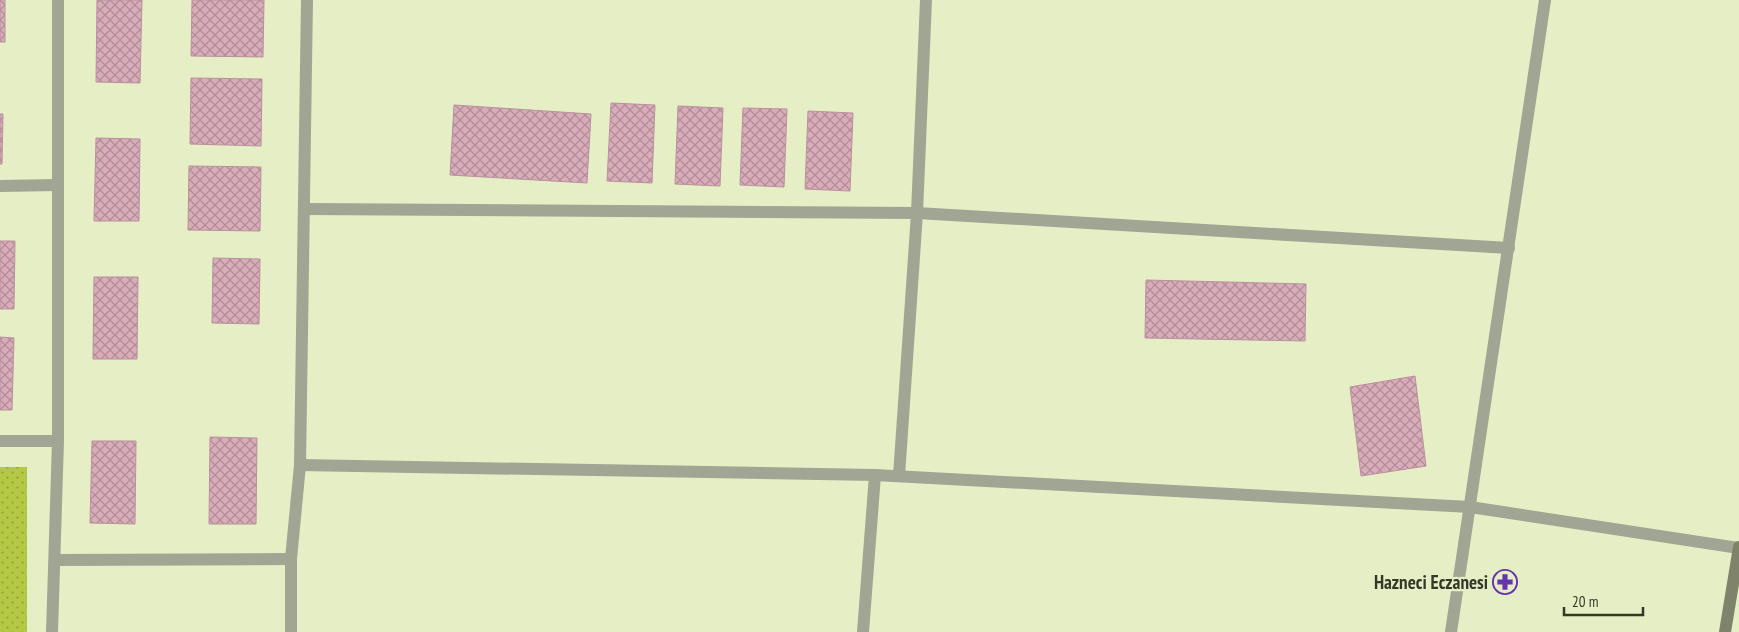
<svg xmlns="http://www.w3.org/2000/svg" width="1739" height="632" viewBox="0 0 1739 632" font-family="'PT Sans Narrow',sans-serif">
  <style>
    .green { fill: url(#green-dots) }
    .building { fill: url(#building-cross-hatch); stroke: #ba909d }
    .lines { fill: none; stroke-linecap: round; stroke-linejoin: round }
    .street { stroke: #a1a593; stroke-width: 12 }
    .secondary { stroke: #7e836a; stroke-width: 12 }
    .labels { text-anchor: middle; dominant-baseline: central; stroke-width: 4.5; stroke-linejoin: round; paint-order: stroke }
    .poi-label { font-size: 19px; font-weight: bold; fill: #353828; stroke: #e5eec5; text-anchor: end }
  </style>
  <defs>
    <pattern id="green-dots" width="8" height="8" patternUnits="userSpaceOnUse" patternTransform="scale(1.25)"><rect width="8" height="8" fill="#b4c844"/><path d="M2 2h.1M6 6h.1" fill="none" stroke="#93a339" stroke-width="1.8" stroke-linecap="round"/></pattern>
    <pattern id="building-cross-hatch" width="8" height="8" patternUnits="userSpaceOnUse" patternTransform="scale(1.25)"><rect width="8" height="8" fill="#d9acba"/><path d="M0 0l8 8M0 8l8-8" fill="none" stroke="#b18d97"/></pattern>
  </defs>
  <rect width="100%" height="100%" fill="#e5eec5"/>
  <!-- green -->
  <rect class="green" x="0" y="467" width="27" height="165"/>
  <!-- building -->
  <g class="building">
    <rect x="0" y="0" width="5" height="42"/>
    <polygon points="97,0 142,0 140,83 96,82"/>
    <polygon points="192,0 264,0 263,57 191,56"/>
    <polygon points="191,78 262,79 261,146 190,144"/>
    <polygon points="611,103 655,105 652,183 607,181"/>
    <polygon points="454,105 591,114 587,183 450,175"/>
    <polygon points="678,106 723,108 720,186 675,184"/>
    <polygon points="743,108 787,109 784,187 740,185"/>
    <polygon points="808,111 853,113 850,191 805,189"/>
    <polygon points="0,114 3,114 2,164 0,164"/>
    <polygon points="96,138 140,139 139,221 94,221"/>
    <polygon points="189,166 261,167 260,231 188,230"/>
    <polygon points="0,241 15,241 14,309 0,309"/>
    <polygon points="213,258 260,259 259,324 212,323"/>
    <polygon points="94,277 138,277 137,359 93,359"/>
    <polygon points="1146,280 1306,284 1305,341 1145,338"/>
    <polygon points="0,337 14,338 12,410 0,410"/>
    <polygon points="1415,376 1426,466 1361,476 1350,387"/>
    <polygon points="210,437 257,438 256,524 209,524"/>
    <polygon points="92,441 136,441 135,524 90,523"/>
  </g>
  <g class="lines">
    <!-- street -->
    <g class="street">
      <polyline points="0,186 57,185"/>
      <polyline points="305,209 917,213 1509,248"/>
      <polyline points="0,441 58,441"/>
      <polyline points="300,465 875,475 1470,507 1739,548"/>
      <polyline points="899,476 917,213 926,0"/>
      <polyline points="55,560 291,559"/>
      <polyline points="52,632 58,441 58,0"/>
      <polyline points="291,632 291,559 300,465 307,0"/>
      <polyline points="863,632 875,475"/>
      <polyline points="1451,632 1545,0"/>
    </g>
    <!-- secondary -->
    <polyline class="secondary" points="1725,632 1739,547"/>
  </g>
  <!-- icons -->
  <defs>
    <symbol id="pharmacy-ring" viewBox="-11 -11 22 22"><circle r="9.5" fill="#e5eec5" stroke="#6534ac" stroke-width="1.5"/><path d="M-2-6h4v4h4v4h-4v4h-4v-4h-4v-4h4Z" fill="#6534ac"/></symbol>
  </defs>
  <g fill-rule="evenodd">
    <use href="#pharmacy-ring" x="1491" y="568" width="28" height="28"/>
  </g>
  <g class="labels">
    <!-- poi labels -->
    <g class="poi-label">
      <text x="1488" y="582">Hazneci Eczanesi</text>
    </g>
  </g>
  <!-- scale -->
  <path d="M1564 607v8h79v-8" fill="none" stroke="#353828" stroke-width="2.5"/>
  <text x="1572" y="607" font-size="15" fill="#353828" stroke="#e5eec5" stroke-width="4" paint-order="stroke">20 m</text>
</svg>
